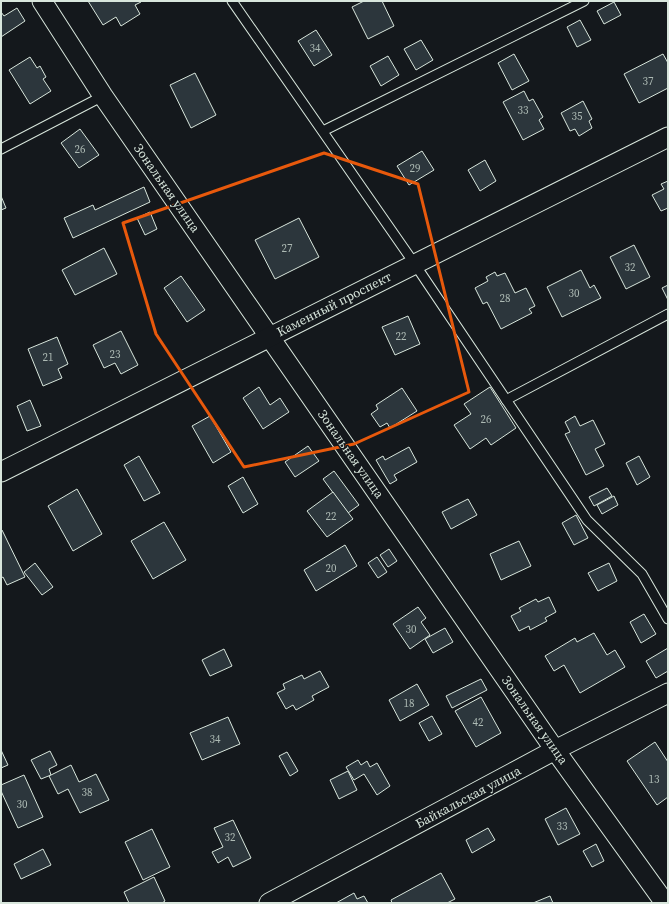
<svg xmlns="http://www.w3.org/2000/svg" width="669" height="904" viewBox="0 0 669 904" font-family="'Source Serif 4',serif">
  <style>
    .building { fill: #2c363c; stroke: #d8e6dc }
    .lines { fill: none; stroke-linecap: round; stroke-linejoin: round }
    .service-casing { stroke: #d8e6dc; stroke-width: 11 }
    .minor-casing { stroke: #d8e6dc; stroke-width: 21 }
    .service { stroke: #14181c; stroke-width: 9 }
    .minor { stroke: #14181c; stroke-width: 19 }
    .marked { fill: none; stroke: #e8590c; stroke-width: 3; stroke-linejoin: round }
    .labels { text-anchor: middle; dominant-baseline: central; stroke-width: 3; stroke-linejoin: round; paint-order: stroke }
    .number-label { font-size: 11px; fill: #adbab4 }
    .street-label { font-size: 13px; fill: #d8e6dc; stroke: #14181c }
  </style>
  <rect width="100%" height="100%" fill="#14181c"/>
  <!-- building -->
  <g class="building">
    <polygon points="88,1 140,1 141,2 135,5 140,14 121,26 116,17 103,25"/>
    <polygon points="364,1 382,1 394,26 368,39 352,7"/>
    <polygon points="614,2 621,15 604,24 597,11"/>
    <polygon points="17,8 25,21 1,37 1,12 4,16"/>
    <polygon points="580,20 591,40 577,47 567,27"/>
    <polygon points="316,30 332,55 314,66 298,41"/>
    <polygon points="421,40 433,60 416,70 404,49"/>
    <polygon points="514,54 529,81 512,90 498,63"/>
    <polygon points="663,54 668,63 668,88 639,103 624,74"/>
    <polygon points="388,56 399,75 381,86 370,66"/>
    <polygon points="30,57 37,68 40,66 46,77 43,79 51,91 30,104 9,70"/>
    <polygon points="195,73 216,115 191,128 170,85"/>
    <polygon points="524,91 529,101 533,99 543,117 539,120 544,129 523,140 503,102"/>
    <polygon points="583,101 592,119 589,121 592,128 579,136 575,129 570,131 561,113"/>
    <polygon points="80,129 99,155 79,168 61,143"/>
    <polygon points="422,151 434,170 409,185 397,166"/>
    <polygon points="485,160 496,181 480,191 468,170"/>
    <polygon points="668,181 668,208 661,211 652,195 664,189 661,184"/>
    <polygon points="144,187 150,202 73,238 64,218 93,205 95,210"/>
    <polygon points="1,196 6,208 1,210"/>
    <polygon points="150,212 157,229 145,235 137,218"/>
    <polygon points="299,218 319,257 275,279 255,240"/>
    <polygon points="634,245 650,277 626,289 610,257"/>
    <polygon points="104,248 117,274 75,295 62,270"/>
    <polygon points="581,270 590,288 594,285 601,298 562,317 547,287"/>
    <polygon points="495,272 497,276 505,273 515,293 526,288 535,306 529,309 532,313 501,329 487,302 483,304 475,288 488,281 486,277"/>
    <polygon points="181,276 205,310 187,322 164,288"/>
    <polygon points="668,285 668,300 662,288"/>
    <polygon points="408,316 420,344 395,355 382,327"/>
    <polygon points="121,331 138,365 121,374 115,363 104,368 93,345"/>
    <polygon points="57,337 68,364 58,369 62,378 43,386 28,349"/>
    <polygon points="259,387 270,405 280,398 289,412 263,429 243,398"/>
    <polygon points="490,387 516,428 491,445 486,438 470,449 454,425 471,414 464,404"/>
    <polygon points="402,388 417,411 390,428 387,423 380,427 371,414 378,409 376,405"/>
    <polygon points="30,400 41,426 27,431 17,406"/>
    <polygon points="210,416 231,452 213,463 192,426"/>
    <polygon points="575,416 580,426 593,420 605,444 595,449 604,466 586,475 565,434 570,432 565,422"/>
    <polygon points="308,446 319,461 295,477 285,462"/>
    <polygon points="409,447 417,462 394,475 397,480 390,484 376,460 383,456 385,460"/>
    <polygon points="139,456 160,493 144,501 124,465"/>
    <polygon points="639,456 650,477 637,485 626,463"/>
    <polygon points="334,471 359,505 348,513 323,479"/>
    <polygon points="243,477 258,504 243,513 228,486"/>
    <polygon points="607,488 612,496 594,506 589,497"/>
    <polygon points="77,489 102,534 73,551 48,506"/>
    <polygon points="333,492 353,519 327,537 307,511"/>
    <polygon points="614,496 618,505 602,514 597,505"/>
    <polygon points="468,499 477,515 451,529 442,512"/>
    <polygon points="576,515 588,538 574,545 562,523"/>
    <polygon points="164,522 186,560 153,579 131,541"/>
    <polygon points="1,530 2,530 25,577 7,585 3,577 1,578"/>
    <polygon points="519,541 531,566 501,580 490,554"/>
    <polygon points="345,545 357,566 316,591 304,570"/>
    <polygon points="389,549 397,561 388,567 380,555"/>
    <polygon points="377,557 387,572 378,578 368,563"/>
    <polygon points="35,563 53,587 42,595 24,572"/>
    <polygon points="609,563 617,581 598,591 588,573"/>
    <polygon points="549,597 556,612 545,618 547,621 530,630 529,626 519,631 511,616 521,611 519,608 536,599 538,602"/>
    <polygon points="418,607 426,618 421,622 430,635 410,649 393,624"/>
    <polygon points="644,614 656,634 641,643 630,622"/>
    <polygon points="445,628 453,642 433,653 425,639"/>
    <polygon points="594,633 607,655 615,650 625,667 580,693 564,665 554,671 545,656 575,638 577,642"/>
    <polygon points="668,648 668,671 656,678 646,661"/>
    <polygon points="224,649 232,666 210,676 202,660"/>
    <polygon points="320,671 329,687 312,696 314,700 296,710 293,705 286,709 277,693 285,689 283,684 302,675 304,679"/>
    <polygon points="481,679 487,690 452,708 446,696"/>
    <polygon points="417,684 429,705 400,721 389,700"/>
    <polygon points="481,697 501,733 476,747 455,711"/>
    <polygon points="432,716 442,734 429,741 419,723"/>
    <polygon points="228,717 240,744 202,760 190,733"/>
    <polygon points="655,742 668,762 668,797 657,805 627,761"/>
    <polygon points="1,750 8,765 1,768"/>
    <polygon points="50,751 57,765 49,769 51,775 41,779 31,760"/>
    <polygon points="287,752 298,771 290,776 279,756"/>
    <polygon points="358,760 361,765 367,761 370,767 377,763 390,786 377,795 364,774 354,780 346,767"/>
    <polygon points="71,765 79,782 96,774 109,800 80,813 68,789 58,794 49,776"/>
    <polygon points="348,771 357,790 339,799 330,780"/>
    <polygon points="24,775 43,817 18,828 1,791 1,785"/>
    <polygon points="566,808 580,834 558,845 545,819"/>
    <polygon points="233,820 251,858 233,867 228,857 218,863 212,852 223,847 214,828"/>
    <polygon points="488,828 495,840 472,853 466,840"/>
    <polygon points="152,829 170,867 143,880 125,842"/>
    <polygon points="596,844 604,861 592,867 583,851"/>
    <polygon points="43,849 51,865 21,879 14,864"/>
    <polygon points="441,873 455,899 447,903 392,903 391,900"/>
    <polygon points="154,877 165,901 162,903 129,903 124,892"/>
    <polygon points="354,893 357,899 364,896 368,903 336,903"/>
    <polygon points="550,896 553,903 533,903"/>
  </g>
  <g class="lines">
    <defs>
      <g id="service">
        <polyline points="232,1 414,263 587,520 642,574 668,619"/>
        <polyline points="323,131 584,1"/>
        <polyline points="1,149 103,96"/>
        <polyline points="506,400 668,314"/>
      </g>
      <g id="minor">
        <polyline points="42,1 103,96 555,750 665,903"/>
        <polyline points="1,472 668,137"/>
        <polyline points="269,903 555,750 668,693"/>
      </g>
    </defs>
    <!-- service casing -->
    <use href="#service" class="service-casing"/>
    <!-- minor casing -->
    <use href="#minor" class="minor-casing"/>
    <!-- service -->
    <use href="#service" class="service"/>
    <!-- minor -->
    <use href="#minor" class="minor"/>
  </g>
  <!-- marked area -->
  <path class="marked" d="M 324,153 L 418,184 L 469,392 L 354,444 L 244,467 L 156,334 L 123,223 Z"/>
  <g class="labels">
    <!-- number labels -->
    <g class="number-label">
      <text x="315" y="48">34</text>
      <text x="648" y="81">37</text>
      <text x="523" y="110">33</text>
      <text x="577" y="116">35</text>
      <text x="80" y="149">26</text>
      <text x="415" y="168">29</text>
      <text x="287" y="248">27</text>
      <text x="630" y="267">32</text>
      <text x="574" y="293">30</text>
      <text x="505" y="298">28</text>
      <text x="401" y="336">22</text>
      <text x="115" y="354">23</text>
      <text x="48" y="357">21</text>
      <text x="486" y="419">26</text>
      <text x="331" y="516">22</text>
      <text x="331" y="568">20</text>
      <text x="411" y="629">30</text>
      <text x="409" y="703">18</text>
      <text x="478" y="722">42</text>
      <text x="215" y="739">34</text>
      <text x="654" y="779">13</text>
      <text x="87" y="792">38</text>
      <text x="22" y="804">30</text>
      <text x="562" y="826">33</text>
      <text x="230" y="837">32</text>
    </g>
    <!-- street labels -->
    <g class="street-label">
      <text transform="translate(167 188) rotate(55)">Зональная улица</text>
      <text transform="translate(334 304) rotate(-27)">Каменный проспект</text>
      <text transform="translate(351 454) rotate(55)">Зональная улица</text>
      <text transform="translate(535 720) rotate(55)">Зональная улица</text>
      <text transform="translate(468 797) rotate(-28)">Байкальская улица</text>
    </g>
  </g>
  <!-- border -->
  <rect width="669" height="904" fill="none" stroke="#d8e6dc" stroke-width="4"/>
</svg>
